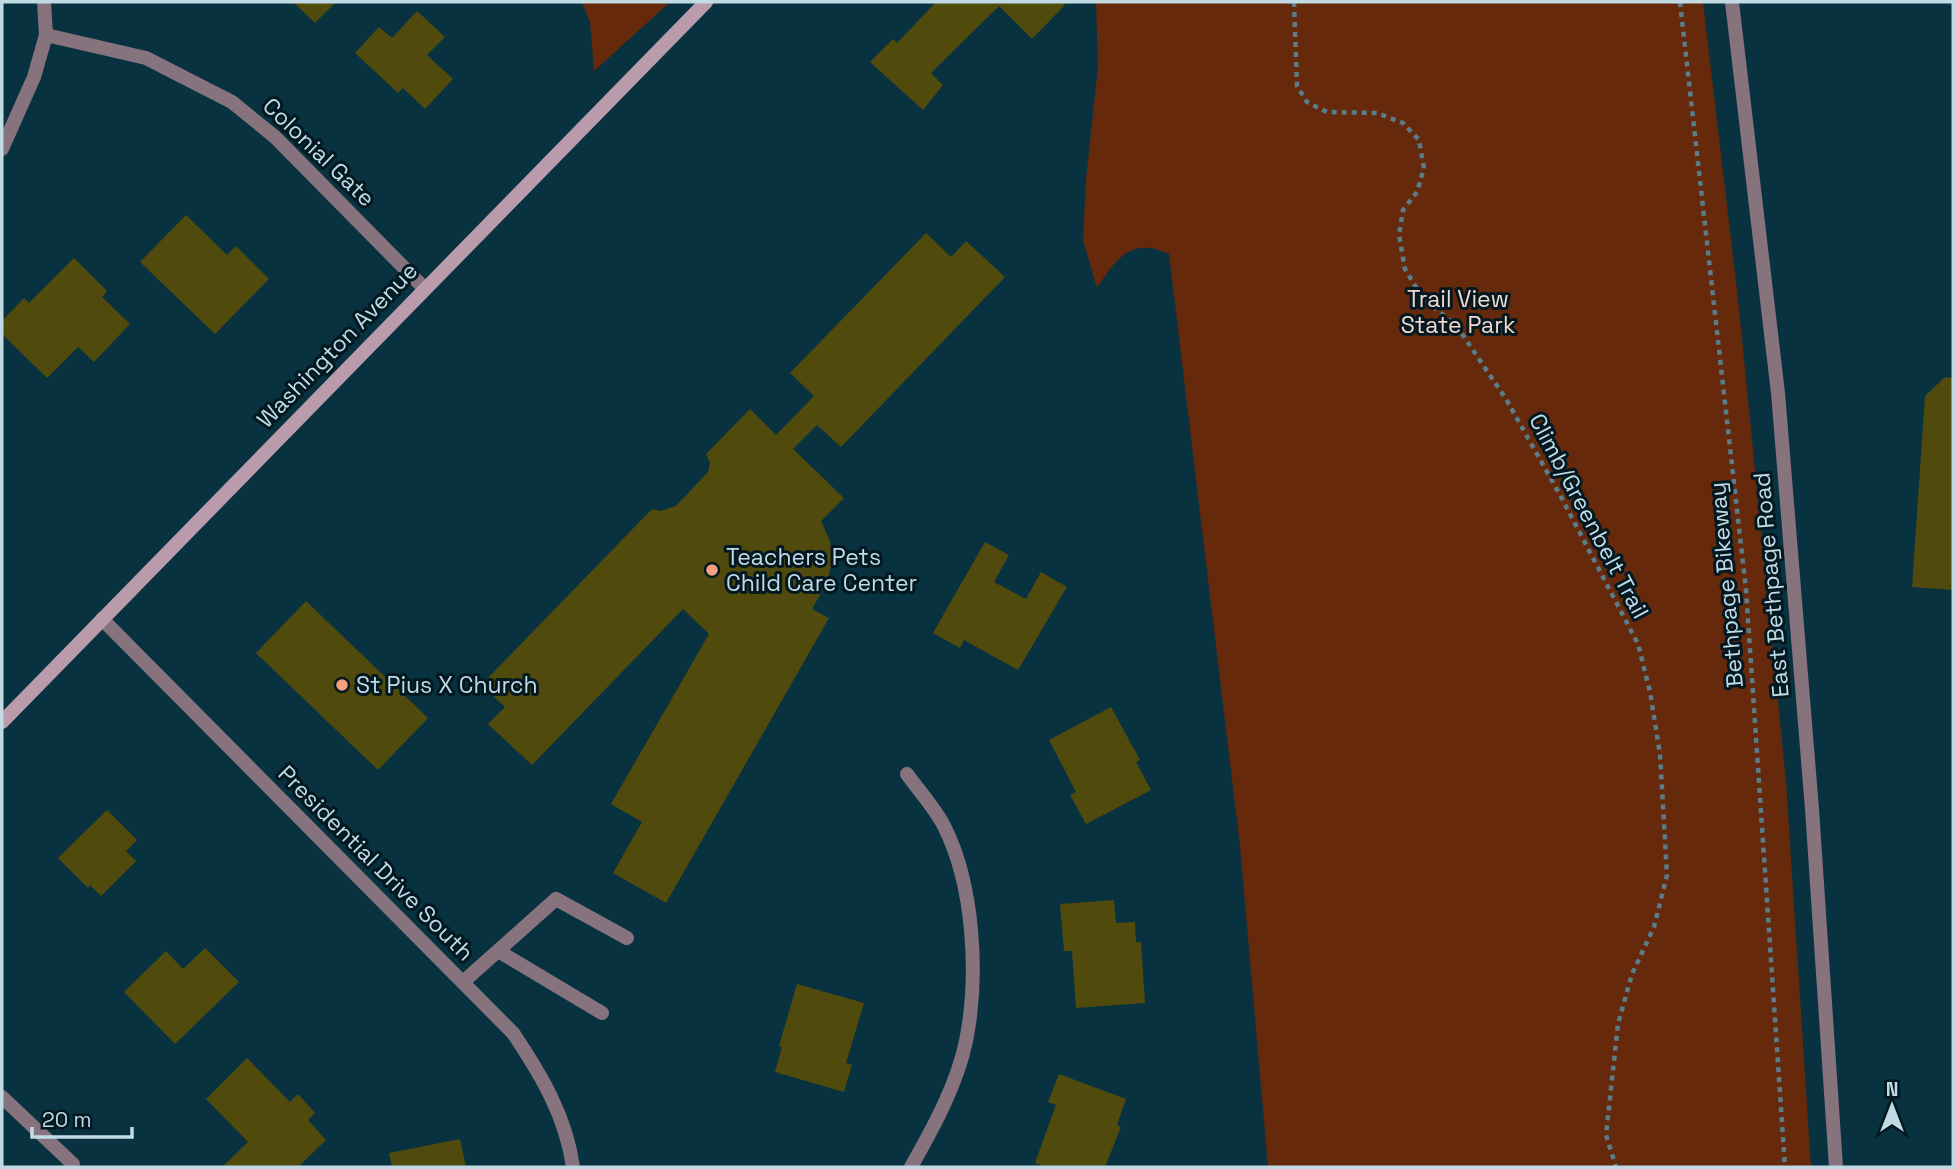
<svg xmlns="http://www.w3.org/2000/svg" width="1955" height="1169" viewBox="0 0 1955 1169" font-family="'Space Grotesk',sans-serif">
  <style>
    .green { fill: #66290b }
    .building { fill: #504a0d }
    .lines { fill: none; stroke-linecap: round; stroke-linejoin: round }
    .path { stroke: #5a7d89; stroke-width: 4.5; stroke-dasharray: 5 5; stroke-linecap: butt }
    .service { stroke: #86737e; stroke-width: 14 }
    .minor { stroke: #86737e; stroke-width: 14 }
    .secondary { stroke: #b99bac; stroke-width: 14 }
    .poi-dot { fill: #f2a07e; stroke: #031820; stroke-width: 2.5 }
    .labels { text-anchor: middle; dominant-baseline: central; stroke-width: 6; stroke-linejoin: round; paint-order: stroke }
    .street-label { font-size: 23px; fill: #c1dbe5; stroke: #031820 }
    .park-label { font-size: 23px; fill: #f2d9ce; stroke: #031820 }
    .poi-label { font-size: 23px; fill: #c1dbe5; stroke: #031820; text-anchor: start }
  </style>
  <rect width="100%" height="100%" fill="#083240"/>
  <!-- green -->
  <g class="green">
    <polygon points="582,2 670,2 594,71 590,22"/>
    <path d="M 1096,2 L 1703,2 L 1738,299 L 1786,782 L 1811,1167 L 1268,1167 L 1240,846 L 1169,254 C 1131,236 1116,259 1097,288 L 1083,240 L 1086,179 L 1098,67 Z"/>
  </g>
  <!-- building -->
  <g class="building">
    <polygon points="293,2 336,2 315,23"/>
    <polygon points="936,2 1062,2 1065,5 1032,39 999,6 931,73 943,85 923,110 870,62 893,39 897,43"/>
    <polygon points="417,11 445,37 427,55 453,79 425,109 403,88 398,93 355,53 379,27 392,38"/>
    <polygon points="186,215 227,255 236,246 269,279 215,334 140,262"/>
    <polygon points="926,233 951,257 966,241 1005,277 841,447 817,425 793,449 844,498 821,521 830,541 832,559 828,581 812,609 829,618 666,903 613,873 642,822 611,804 709,634 683,609 532,765 488,724 505,707 481,685 652,509 661,511 676,506 708,472 710,463 706,454 750,409 776,435 814,396 790,373"/>
    <polygon points="74,258 107,291 102,297 130,324 94,362 78,347 47,378 2,334 2,321 24,298 29,303"/>
    <polygon points="1945,377 1953,378 1953,590 1912,587 1925,396"/>
    <polygon points="985,542 1009,555 994,582 1026,599 1041,572 1067,587 1018,670 964,640 960,648 933,633"/>
    <polygon points="306,601 428,718 378,770 256,653"/>
    <polygon points="1111,707 1140,760 1136,762 1151,790 1086,824 1070,795 1076,792 1049,740"/>
    <polygon points="107,810 137,840 126,851 136,861 101,896 90,885 88,888 58,858"/>
    <polygon points="1114,900 1116,923 1135,922 1136,942 1141,942 1145,1003 1076,1008 1072,951 1064,951 1060,904"/>
    <polygon points="205,948 239,982 175,1044 124,992 166,951 183,969"/>
    <polygon points="797,984 864,1003 846,1063 852,1065 844,1092 775,1072 782,1047 779,1046"/>
    <polygon points="247,1058 290,1102 298,1094 315,1113 308,1120 326,1140 298,1167 222,1167 248,1142 206,1099"/>
    <polygon points="1059,1074 1126,1099 1117,1125 1121,1127 1105,1167 1047,1167 1035,1163 1056,1105 1048,1102"/>
    <polygon points="460,1139 466,1167 392,1167 389,1153"/>
  </g>
  <g class="lines">
    <!-- path -->
    <g class="path">
      <polyline points="1294,2 1297,86 1307,102 1327,112 1377,113 1403,123 1419,140 1424,168 1417,192 1403,210 1399,235 1405,269 1423,299 1456,325 1506,399 1560,495 1638,644 1650,692 1660,754 1667,875 1654,927 1632,974 1618,1024 1606,1135 1616,1167"/>
      <polyline points="1680,2 1746,590 1785,1167"/>
    </g>
    <!-- service -->
    <g class="service">
      <polyline points="500,952 602,1013"/>
      <polyline points="463,982 556,899 627,938"/>
    </g>
    <!-- minor -->
    <g class="minor">
      <polyline points="1732,2 1778,393 1812,809 1836,1167"/>
      <polyline points="46,35 146,58 232,102 275,137 424,288"/>
      <polyline points="2,149 34,77 46,35 44,2"/>
      <path d="M 102,619 L 513,1033 C 541,1075 566,1116 573,1167"/>
      <path d="M 907,774 C 919,791 935,808 944,826 C 974,885 979,976 966,1041 C 957,1085 933,1128 911,1167"/>
      <polyline points="2,1097 73,1164"/>
    </g>
    <!-- secondary -->
    <polyline class="secondary" points="2,722 706,2"/>
  </g>
  <!-- markers -->
  <g class="poi-dot">
    <circle cx="712" cy="570" r="7"/>
    <circle cx="342" cy="685" r="7"/>
  </g>
  <g class="labels">
    <!-- street labels -->
    <g class="street-label">
      <text transform="translate(319 152) rotate(44)">Colonial Gate</text>
      <text transform="translate(337 345) rotate(-46)">Washington Avenue</text>
      <text transform="translate(1589 516) rotate(62)">Climb/Greenbelt Trail</text>
      <text transform="translate(1726 585) rotate(-95)">Bethpage Bikeway</text>
      <text transform="translate(1771 585) rotate(-95)">East Bethpage Road</text>
      <text transform="translate(376 863) rotate(45)">Presidential Drive South</text>
    </g>
    <!-- park labels -->
    <g class="park-label">
      <text x="1458" y="299">Trail View<tspan x="1458" dy="26">State Park</tspan></text>
    </g>
    <!-- poi labels -->
    <g class="poi-label">
      <text x="726" y="557">Teachers Pets<tspan x="726" dy="26">Child Care Center</tspan></text>
      <text x="356" y="685">St Pius X Church</text>
    </g>
  </g>
  <!-- border -->
  <rect width="1955" height="1169" fill="none" stroke="#c1dbe5" stroke-width="7"/>
  <!-- north arrow -->
  <g transform="translate(1892 1106)" stroke="#031820" stroke-width="5" paint-order="stroke">
  <path d="M0-5L12 26L0 18L-12 26Z" fill="#c1dbe5"/>
  <text y="-10" font-size="19" font-weight="bold" text-anchor="middle" fill="#c1dbe5">N</text>
  </g>
  <!-- scale -->
  <path d="M32 1127v10h100v-10" fill="none" stroke="#c1dbe5" stroke-width="3.5"/>
  <text x="42" y="1127" font-size="21" fill="#c1dbe5" stroke="#031820" stroke-width="5" paint-order="stroke">20 m</text>
</svg>
